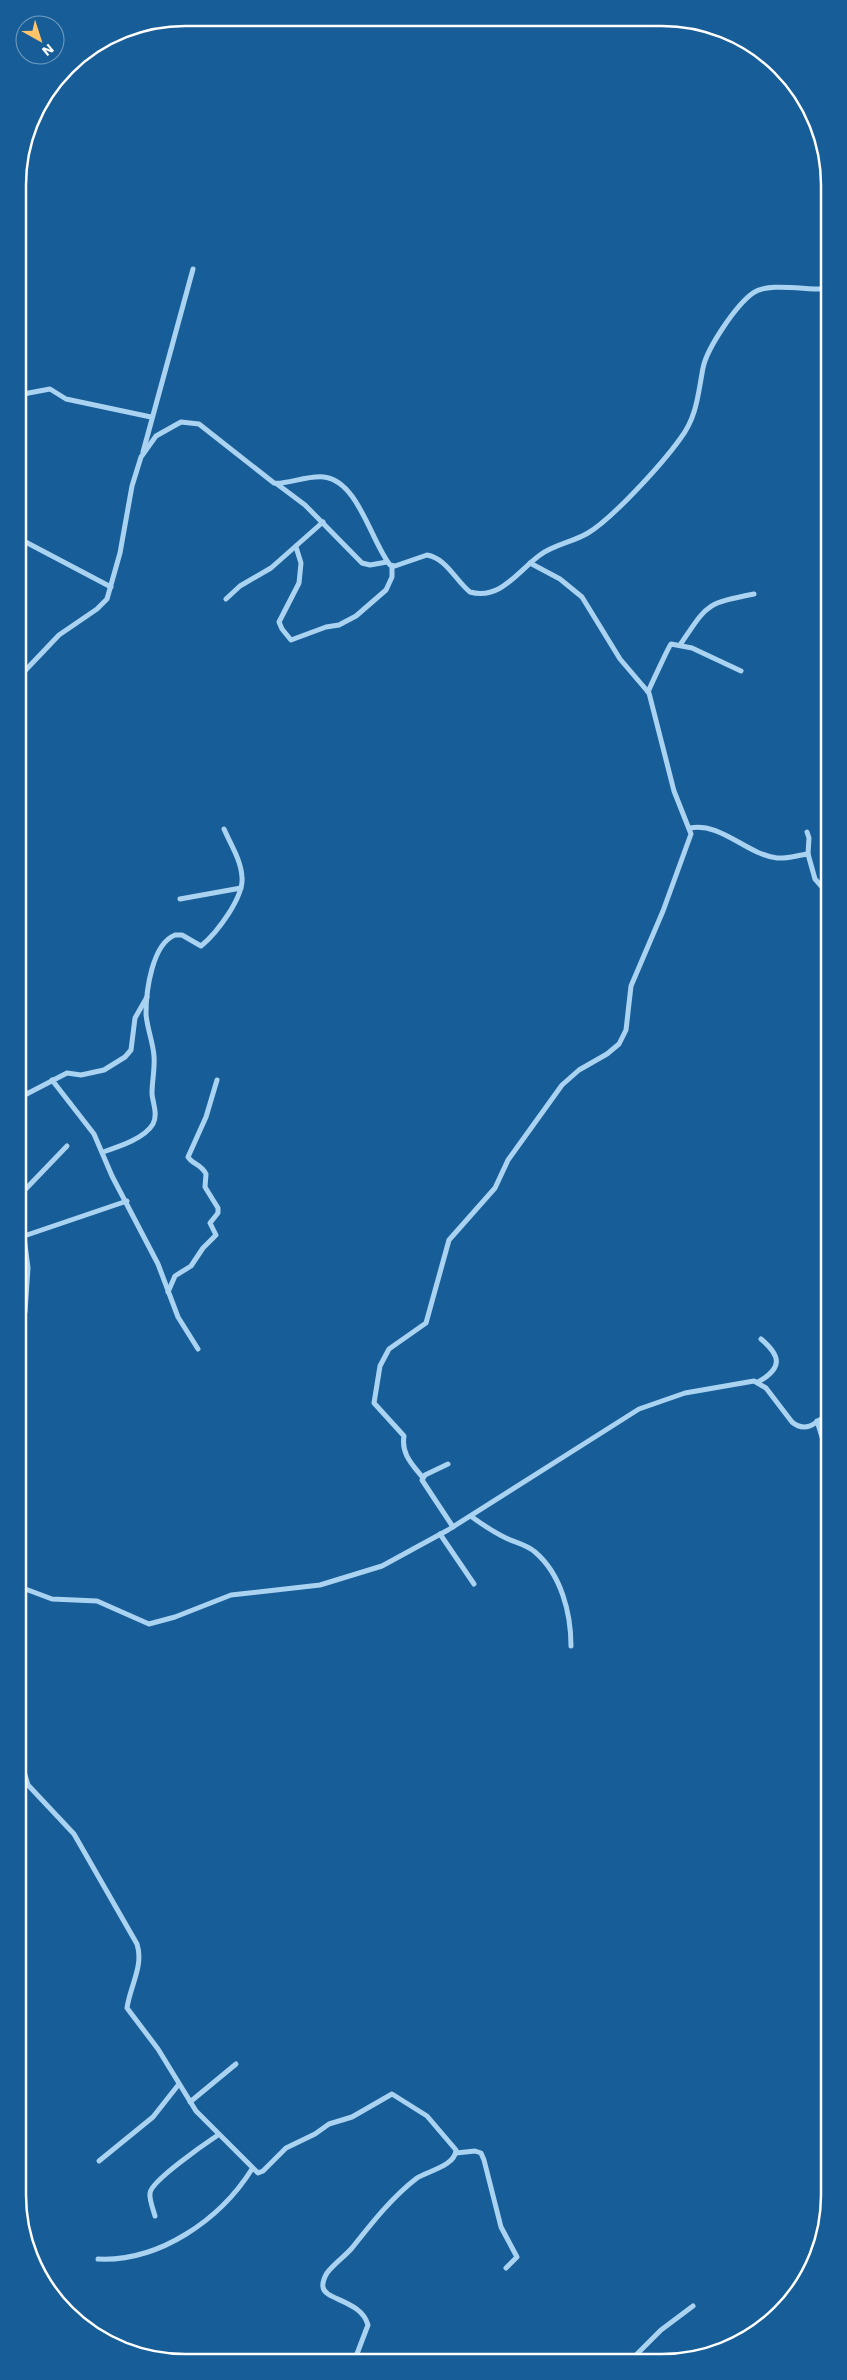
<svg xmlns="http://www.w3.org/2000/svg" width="847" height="2380" viewBox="0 0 847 2380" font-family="'Work Sans',sans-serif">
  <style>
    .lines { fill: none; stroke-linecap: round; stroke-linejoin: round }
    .minor { stroke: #aad2f1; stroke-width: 5 }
    .rim { fill: none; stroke: #fff; stroke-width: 2.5 }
  </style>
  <rect width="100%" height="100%" fill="#175d97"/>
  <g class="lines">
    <!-- minor -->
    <g class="minor">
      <polyline points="18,395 50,389 66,399 151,417"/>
      <polyline points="143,452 193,269"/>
      <polyline points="277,484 305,505 362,563 370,565 387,562"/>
      <polyline points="18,538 111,587"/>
      <polyline points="296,547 301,563 299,583 279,622 282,629 291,640 326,627 339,625 356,616 386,590 392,577 392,566"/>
      <polyline points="226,599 240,586 271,568 323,522"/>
      <path d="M 680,645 C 708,604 704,604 754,594"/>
      <path d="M 19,677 L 59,635 L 97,609 L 107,599 L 120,553 L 132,486 L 141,457 L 156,436 L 181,422 L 199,424 L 274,483 C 285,485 308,475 324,477 C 358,481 371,541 390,565 L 395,566 L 427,555 C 446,558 456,581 470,592 C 500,601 519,570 540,555 C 553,545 573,542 588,533 C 613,518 662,464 680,439 C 697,417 698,394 703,368 C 707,348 736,305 753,293 C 768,282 805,290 826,289"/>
      <path d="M 648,692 C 651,685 669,646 671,644 L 692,648 L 741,671"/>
      <path d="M 690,828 C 721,822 746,854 777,858 C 787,859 798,855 808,854 L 815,879 L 823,888 L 827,920"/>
      <polyline points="807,832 809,838 808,854"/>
      <polyline points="180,899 241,888"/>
      <polyline points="19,1073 26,1094"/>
      <polyline points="52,1080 94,1134 112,1176 158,1264 178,1317 198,1349"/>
      <polyline points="19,1098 67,1073 81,1075 104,1070 125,1057 131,1050 135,1018 147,997"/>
      <path d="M 103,1152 C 118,1147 144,1139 153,1124 C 158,1114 153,1104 152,1094 C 152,1081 155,1069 154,1056 C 153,1042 147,1028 146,1014 C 146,991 152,944 175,935 L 182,935 L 201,946 C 217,933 244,897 242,877 C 241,860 231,845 224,829"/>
      <polyline points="19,1196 67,1146"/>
      <path d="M 168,1292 L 175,1276 L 191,1266 L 203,1248 L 216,1235 L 210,1223 L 218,1213 L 218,1208 L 205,1187 L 206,1174 C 201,1164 192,1164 188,1157 L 206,1117 L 217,1080"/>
      <polyline points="19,1317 25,1312 28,1268 24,1236 127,1201"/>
      <path d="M 758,1382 C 783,1368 781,1356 761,1339"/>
      <polyline points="817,1421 828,1456"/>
      <polyline points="448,1464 425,1475 422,1480 453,1527"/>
      <path d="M 423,1478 C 412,1464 401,1454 404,1436 L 374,1403 L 380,1366 L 389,1349 L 426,1323 L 449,1240 L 495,1188 L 508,1160 L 562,1085 L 579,1070 L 607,1054 L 619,1044 L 626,1030 L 631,986 L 663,911 L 691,834 L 674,791 L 649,693 L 620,659 L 582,597 L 560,579 L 530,563"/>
      <path d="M 472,1517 C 483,1525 495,1533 508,1539 C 517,1543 527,1545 535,1552 C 561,1574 571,1613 571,1646"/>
      <polyline points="440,1534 474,1584"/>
      <path d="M 20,1587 L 52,1599 L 97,1601 L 149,1624 L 175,1617 L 231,1595 L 320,1585 L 382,1566 L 448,1530 L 639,1409 L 685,1393 L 754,1381 L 766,1388 L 792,1422 C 806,1434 817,1422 828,1413"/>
      <path d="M 20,1758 L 28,1785 L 74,1834 L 137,1944 C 144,1966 130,1986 127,2008 L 158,2049 L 196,2111 L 258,2173 L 263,2171 L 286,2148 L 315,2134 L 329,2124 L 352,2117 L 392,2094 L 427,2116 L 456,2150 C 455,2166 428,2171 417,2178 C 392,2197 371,2224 352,2248 C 344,2257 334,2264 327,2273 C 325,2276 322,2283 323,2287 C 324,2300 361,2300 368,2325 L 355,2359"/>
      <polyline points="190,2102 236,2064"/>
      <polyline points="456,2153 475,2151 481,2153 484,2160 501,2227 517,2257 506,2268"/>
      <polyline points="99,2161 153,2117 179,2084"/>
      <path d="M 155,2216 C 153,2209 149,2199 150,2193 C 151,2181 206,2143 218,2135"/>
      <path d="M 98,2259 C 159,2262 220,2220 252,2169"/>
      <polyline points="632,2359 661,2330 693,2306"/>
    </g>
  </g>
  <!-- crop -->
  <path d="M0 0H847V2380H0ZM185 26H662A159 159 0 0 1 821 185V2195A159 159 0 0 1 662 2354H185A159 159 0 0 1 26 2195V185A159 159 0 0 1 185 26Z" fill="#175d97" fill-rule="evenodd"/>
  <path class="rim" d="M185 26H662A159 159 0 0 1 821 185V2195A159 159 0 0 1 662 2354H185A159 159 0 0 1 26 2195V185A159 159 0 0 1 185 26Z"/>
  <!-- north arrow -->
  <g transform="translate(40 40) rotate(141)"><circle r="24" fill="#175d97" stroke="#749ec1"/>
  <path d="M0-4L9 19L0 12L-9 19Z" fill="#ffc46a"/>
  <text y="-8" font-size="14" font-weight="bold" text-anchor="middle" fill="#ffffff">N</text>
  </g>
</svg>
